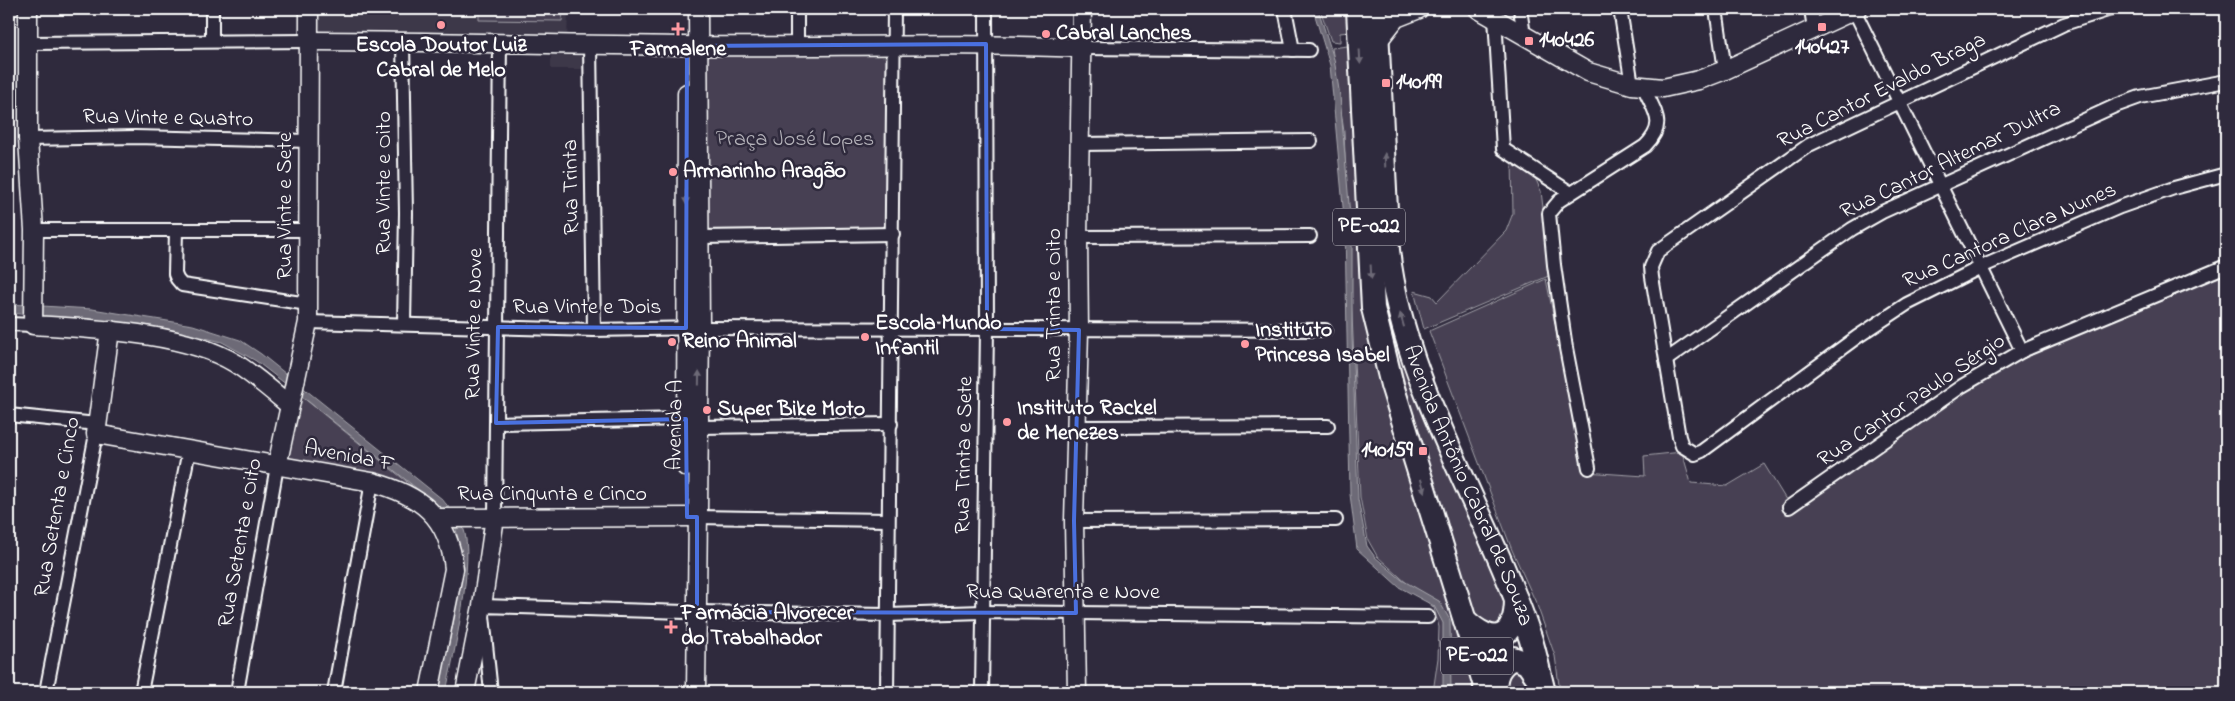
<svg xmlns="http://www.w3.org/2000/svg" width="2235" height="701" viewBox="0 0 2235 701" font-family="'Indie Flower',sans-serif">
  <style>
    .built { fill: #3c3749 }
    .green { fill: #464152; stroke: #a2a0a8 }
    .water { fill: #6d6a77; stroke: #a7a6ad }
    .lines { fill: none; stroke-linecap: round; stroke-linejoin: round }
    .street-casing { stroke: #fff; stroke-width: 16 }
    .secondary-casing { stroke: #fff; stroke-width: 21 }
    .highway-casing { stroke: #fff; stroke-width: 26 }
    .street { stroke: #2f2a3d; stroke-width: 12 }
    .secondary { stroke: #2f2a3d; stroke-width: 18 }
    .highway { stroke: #2f2a3d; stroke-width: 22 }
    .oneway { fill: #6d6a77 }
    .marked { fill: none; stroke: #4a71e0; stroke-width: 4; stroke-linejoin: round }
    .poi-dot { fill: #ff9aa2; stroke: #2f2a3d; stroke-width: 2 }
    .labels { text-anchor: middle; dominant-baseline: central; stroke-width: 5; stroke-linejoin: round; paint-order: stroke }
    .shield { fill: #2f2a3d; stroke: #c1bfc5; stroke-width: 1 }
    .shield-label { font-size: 21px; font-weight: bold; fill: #fff }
    .poi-label { font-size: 22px; font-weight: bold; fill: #fff; stroke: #2f2a3d; text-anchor: start }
    .street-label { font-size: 22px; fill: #fff; stroke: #2f2a3d }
    .park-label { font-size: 22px; fill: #b5b3ba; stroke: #2f2a3d }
  </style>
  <rect width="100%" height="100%" fill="#2f2a3d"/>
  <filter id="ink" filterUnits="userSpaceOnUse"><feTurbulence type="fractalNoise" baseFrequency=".02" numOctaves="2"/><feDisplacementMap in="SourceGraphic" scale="10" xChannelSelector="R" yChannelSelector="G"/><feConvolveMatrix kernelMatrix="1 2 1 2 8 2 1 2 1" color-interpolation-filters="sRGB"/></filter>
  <g filter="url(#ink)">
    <!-- built -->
    <g class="built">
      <polygon points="315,9 568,9 567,44 314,42"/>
      <polygon points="551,46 590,46 588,69 551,69"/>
    </g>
    <!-- green -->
    <g class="green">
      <polygon points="479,9 563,9 562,21 479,20"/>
      <polygon points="1320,9 1348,9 1348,32 1340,33 1340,42 1331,41"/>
      <polygon points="892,44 891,235 697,234 698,46"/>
      <polygon points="1355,45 1369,307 1476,692 1433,692 1438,658 1439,627 1434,608 1377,556 1368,540 1360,497 1344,132 1332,48"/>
      <polygon points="1512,159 1533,173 1541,191 1551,275 1424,329 1414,291 1432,296 1437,302 1506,231 1513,213"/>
      <polygon points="2226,273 2226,692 1560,692 1555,656 1537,605 1512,550 1429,331 1546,279 1585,472 1645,476 1644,456 1682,452 1691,483 1727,486 1764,464 1788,503 2022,349"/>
      <polygon points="1389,296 1513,613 1487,634 1458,595 1392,332"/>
      <polygon points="296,392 422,494 281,463"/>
      <polygon points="1513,661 1542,692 1499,692"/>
    </g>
    <!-- water -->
    <g class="water">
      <polygon points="1313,9 1318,9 1334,59 1340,96 1352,240 1352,336 1358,499 1367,546 1375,557 1402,580 1439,601 1450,620 1451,692 1443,692 1443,623 1434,606 1399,587 1357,549 1350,494 1345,228 1330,65"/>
      <path d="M 9,304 L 92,309 L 193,325 L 240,340 L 261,354 L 442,499 C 449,508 458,517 463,527 C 476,557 453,657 446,692 L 438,692 C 448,643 468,578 456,529 C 454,523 449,517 446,512 L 309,402 L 256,361 L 222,342 L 173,330 L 131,324 L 9,313 Z"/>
    </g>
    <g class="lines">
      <defs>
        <g id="street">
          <polyline points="1285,9 1293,50"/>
          <polyline points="1520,9 1524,35"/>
          <polyline points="1620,9 1632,85"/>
          <polyline points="1716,9 1725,70"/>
          <polyline points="1811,9 1814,29"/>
          <polyline points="2111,9 2064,24 1809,145 1658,251 1651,267 1652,277 1679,437 1682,446 1695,454 1702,451 1857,337 1907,304 1981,267 2120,207 2174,188 2226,174"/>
          <polyline points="1854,10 2022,351"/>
          <polyline points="1495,18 1503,149 1571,193"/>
          <polyline points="212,40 212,9"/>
          <polyline points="403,41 406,213 404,324"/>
          <polyline points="28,43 309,41"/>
          <polyline points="590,44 594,330"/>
          <polyline points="797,46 797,9"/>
          <polyline points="1082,48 1309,50"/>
          <polyline points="28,139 135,137 309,141"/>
          <polyline points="1080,144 1311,141"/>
          <polyline points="34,230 309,230"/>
          <polyline points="176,230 175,274 177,279 182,285 308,304"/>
          <polyline points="700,237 893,234"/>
          <polyline points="1078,237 1310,236"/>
          <polyline points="308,322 594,330 700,328 1325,330"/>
          <polyline points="9,324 33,325"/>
          <polyline points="1666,360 1852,229 1882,212 2115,106 2140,97 2226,81"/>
          <polyline points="9,415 97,424"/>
          <polyline points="496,423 686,419"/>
          <polyline points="699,427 891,424"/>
          <polyline points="1077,427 1328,426"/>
          <path d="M 1589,468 L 1566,348 L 1554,265 L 1549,213 L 1559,201 L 1645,146 C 1667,124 1655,113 1644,88"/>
          <polyline points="1789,507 1962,386 2022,351 2226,266"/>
          <polyline points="495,517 500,42"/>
          <polyline points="697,517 888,520"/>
          <polyline points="1074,521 1336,520"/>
          <polyline points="697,612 888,615 983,612 1428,617"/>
          <polyline points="46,692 96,434"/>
          <polyline points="141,692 189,450"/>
          <polyline points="237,692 277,466"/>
          <polyline points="334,692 372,482"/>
          <polyline points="491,692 482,606 686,612"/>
          <polyline points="887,692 894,9"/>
          <polyline points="982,692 987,329 986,9"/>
        </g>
        <g id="secondary">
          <path d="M 28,9 L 28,139 L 34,230 L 33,325 C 92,329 184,332 235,363 C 254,375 271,390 289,405"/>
          <polyline points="1478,9 1588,72 1632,85 1663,88 1699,80 1725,70 1857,9"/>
          <path d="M 309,41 C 433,41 557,45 682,46 C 816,48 949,42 1082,48"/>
          <polyline points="1378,41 1396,18 1419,9"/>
          <path d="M 110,330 L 96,434 L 372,482 C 420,495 449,516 454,569 L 429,692"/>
          <polyline points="277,466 308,322 309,9"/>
          <polyline points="686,467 687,93"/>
          <polyline points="437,518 697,517"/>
          <polyline points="465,692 482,606 495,517"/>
          <polyline points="696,692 700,328 698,9"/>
          <polyline points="1077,692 1074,521 1079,330 1078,237 1082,9"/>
        </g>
        <g id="highway">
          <polyline points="1358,9 1373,308 1392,385 1487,692"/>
          <path id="s1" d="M 1376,9 L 1388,250 C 1404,388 1486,507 1530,637 C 1536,655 1539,674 1544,692"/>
          <path d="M 1465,620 C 1493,647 1516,641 1516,599"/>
          <path d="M 1495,692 C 1495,676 1498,666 1513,658 L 1527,663 L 1539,680"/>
        </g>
      </defs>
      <!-- street casing -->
      <use href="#street" class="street-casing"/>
      <!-- secondary casing -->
      <use href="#secondary" class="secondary-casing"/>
      <!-- highway casing -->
      <use href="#highway" class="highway-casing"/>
      <!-- street -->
      <use href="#street" class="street"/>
      <!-- secondary -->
      <use href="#secondary" class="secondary"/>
      <!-- highway -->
      <use href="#highway" class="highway"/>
    </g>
    <!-- one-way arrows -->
    <defs><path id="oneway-solid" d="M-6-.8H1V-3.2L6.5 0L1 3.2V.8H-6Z" transform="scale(1.25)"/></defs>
    <g class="oneway">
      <use href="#oneway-solid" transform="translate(1360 57) rotate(87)"/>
      <use href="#oneway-solid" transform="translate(1385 160) rotate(-92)"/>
      <use href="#oneway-solid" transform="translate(686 197) rotate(90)"/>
      <use href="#oneway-solid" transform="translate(1371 272) rotate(87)"/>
      <use href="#oneway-solid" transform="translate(1402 320) rotate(-106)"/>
      <use href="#oneway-solid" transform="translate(699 378) rotate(-89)"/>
      <use href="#oneway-solid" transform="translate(1423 486) rotate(73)"/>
    </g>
  </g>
  <!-- marked area -->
  <path class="marked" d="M 986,44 L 987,329 L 1079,330 L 1074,521 L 1076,613 L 697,612 L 697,517 L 687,517 L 686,419 L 496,423 L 498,327 L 686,328 L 687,46 Z"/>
  <!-- markers -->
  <g class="poi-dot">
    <circle cx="441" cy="25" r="5"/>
    <rect x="1817" y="22" width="10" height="10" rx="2.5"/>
    <path d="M675.5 21.5h5v5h5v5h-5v5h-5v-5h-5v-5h5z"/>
    <circle cx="1046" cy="34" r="5"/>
    <rect x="1524" y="36" width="10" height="10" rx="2.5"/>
    <rect x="1381" y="78" width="10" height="10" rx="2.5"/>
    <circle cx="673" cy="172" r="5"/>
    <circle cx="865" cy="337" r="5"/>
    <circle cx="672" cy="342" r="5"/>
    <circle cx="1245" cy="344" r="5"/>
    <circle cx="707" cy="410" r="5"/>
    <circle cx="1007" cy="422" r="5"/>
    <rect x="1418" y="446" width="10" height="10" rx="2.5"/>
    <path d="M668.5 619.5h5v5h5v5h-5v5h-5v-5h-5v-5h5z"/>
  </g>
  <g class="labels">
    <!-- shield labels -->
    <g class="shield">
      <rect x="1333" y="208.5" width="72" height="37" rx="4"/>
      <rect x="1441" y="637.5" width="72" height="37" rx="4"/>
    </g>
    <g class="shield-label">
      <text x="1369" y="227">PE-022</text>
      <text x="1477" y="656">PE-022</text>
    </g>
    <!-- poi labels -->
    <g class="poi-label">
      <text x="1056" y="34">Cabral Lanches</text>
      <text x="1539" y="41">140426</text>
      <text x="441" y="46" text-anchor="middle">Escola Doutor Luiz<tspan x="441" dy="25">Cabral de Melo</tspan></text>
      <text x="1822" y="48" text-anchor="middle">140427</text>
      <text x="678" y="50" text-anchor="middle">Farmalene</text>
      <text x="1396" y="83">140199</text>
      <text x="683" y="172">Armarinho Aragão</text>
      <text x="875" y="324">Escola Mundo<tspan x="875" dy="25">Infantil</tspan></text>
      <text x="1255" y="331">Instituto<tspan x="1255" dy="25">Princesa Isabel</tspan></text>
      <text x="682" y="342">Reino Animal</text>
      <text x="1017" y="409">Instituto Rackel<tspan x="1017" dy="25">de Menezes</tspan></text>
      <text x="717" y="410">Super Bike Moto</text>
      <text x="1413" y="451" text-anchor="end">140159</text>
      <text x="681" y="614">Farmácia Alvorecer<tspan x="681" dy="25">do Trabalhador</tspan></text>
    </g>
    <!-- street labels -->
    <g class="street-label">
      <text transform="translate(1882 91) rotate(-27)">Rua Cantor Evaldo Braga</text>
      <text transform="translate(168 119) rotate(1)">Rua Vinte e Quatro</text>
      <text transform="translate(1951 161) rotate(-26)">Rua Cantor Altemar Dultra</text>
      <text transform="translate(385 183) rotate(-90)">Rua Vinte e Oito</text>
      <text transform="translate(572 187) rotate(-91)">Rua Trinta</text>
      <text transform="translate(286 206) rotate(-90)">Rua Vinte e Sete</text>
      <text transform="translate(2010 236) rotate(-24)">Rua Cantora Clara Nunes</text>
      <text transform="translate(1055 305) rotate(-90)">Rua Trinta e Oito</text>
      <text x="587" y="308">Rua Vinte e Dois</text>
      <text transform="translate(475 324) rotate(-89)">Rua Vinte e Nove</text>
      <text transform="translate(1912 401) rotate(-34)">Rua Cantor Paulo Sérgio</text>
      <text transform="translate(676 425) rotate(-89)">Avenida A</text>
      <text transform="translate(965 455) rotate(-89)">Rua Trinta e Sete</text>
      <text transform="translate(349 457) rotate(11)">Avenida F</text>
      <text stroke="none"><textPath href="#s1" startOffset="491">Avenida Antônio Cabral de Souza</textPath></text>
      <text x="552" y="495">Rua Cinqunta e Cinco</text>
      <text transform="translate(58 507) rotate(-80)">Rua Setenta e Cinco</text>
      <text transform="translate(241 543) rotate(-80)">Rua Setenta e Oito</text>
      <text x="1063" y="593">Rua Quarenta e Nove</text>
    </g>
    <!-- park labels -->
    <g class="park-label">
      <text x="795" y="140">Praça José Lopes</text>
    </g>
  </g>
  <!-- margin -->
  <rect width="2235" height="701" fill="none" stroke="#2f2a3d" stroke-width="30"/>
  <rect x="15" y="15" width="2205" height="671" fill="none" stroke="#fff" stroke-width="2" filter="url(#ink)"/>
</svg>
